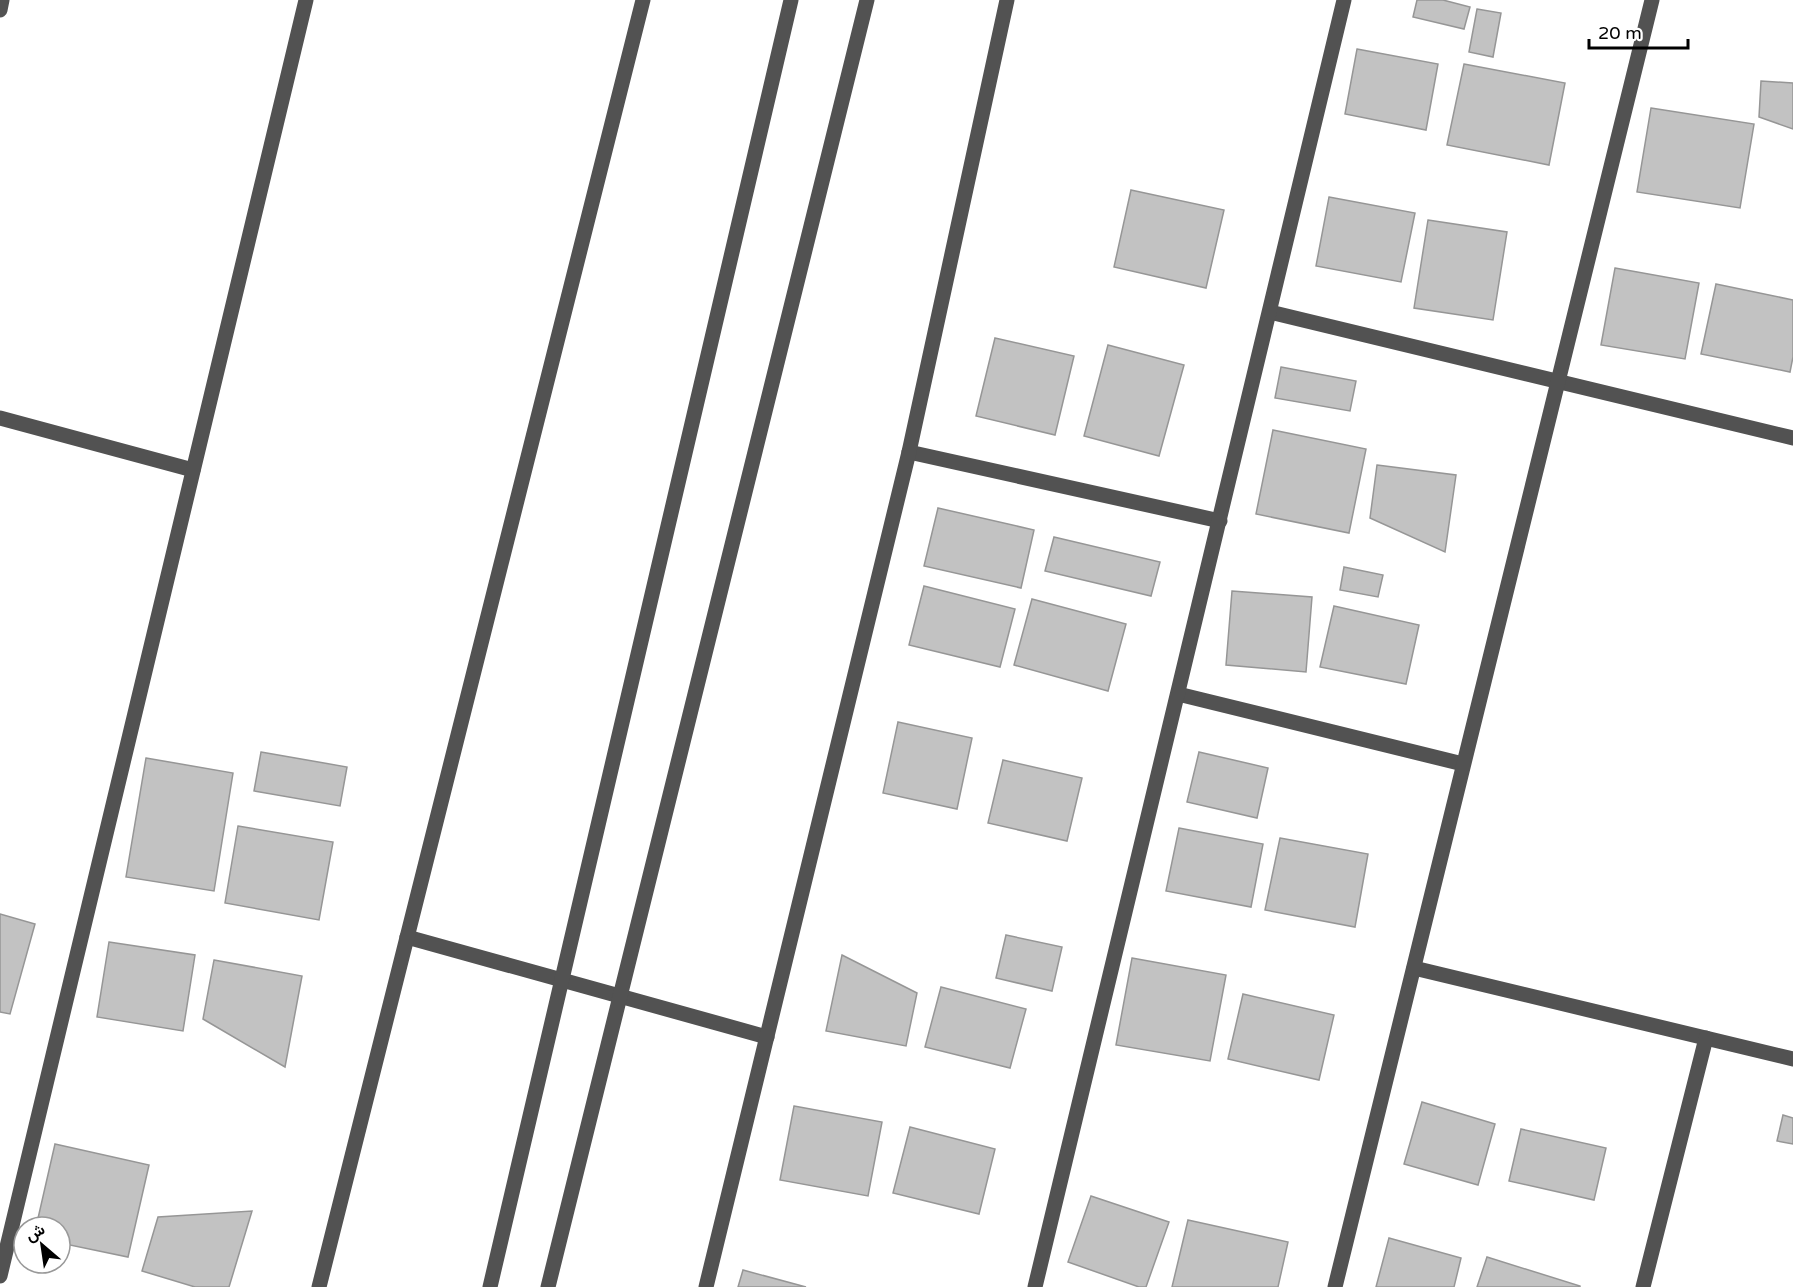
<svg xmlns="http://www.w3.org/2000/svg" width="1793" height="1287" viewBox="0 0 1793 1287" font-family="'Varela Round',Vazirmatn,sans-serif">
  <style>
    .building { fill: #c2c2c2; stroke: #969696; stroke-width: 1.5 }
    .lines { fill: none; stroke-linecap: round; stroke-linejoin: round }
    .minor { stroke: #525252; stroke-width: 15 }
  </style>
  <rect width="100%" height="100%" fill="#fff"/>
  <!-- building -->
  <g class="building">
    <polygon points="1417,0 1443,0 1470,7 1464,29 1413,17"/>
    <polygon points="1477,9 1501,13 1493,57 1469,52"/>
    <polygon points="1357,49 1438,64 1426,130 1345,114"/>
    <polygon points="1464,64 1565,83 1549,165 1447,145"/>
    <polygon points="1761,81 1793,83 1793,129 1759,117"/>
    <polygon points="1651,108 1754,124 1740,208 1637,192"/>
    <polygon points="1131,190 1224,210 1206,288 1114,267"/>
    <polygon points="1329,197 1415,213 1401,282 1316,266"/>
    <polygon points="1428,220 1507,232 1493,320 1414,308"/>
    <polygon points="1615,268 1699,283 1685,359 1601,345"/>
    <polygon points="1716,284 1793,300 1793,357 1790,372 1701,354"/>
    <polygon points="995,338 1074,356 1055,435 976,416"/>
    <polygon points="1108,345 1184,365 1159,456 1084,436"/>
    <polygon points="1281,367 1356,381 1350,411 1275,398"/>
    <polygon points="1273,430 1366,449 1349,533 1256,514"/>
    <polygon points="1377,465 1456,475 1445,552 1370,518"/>
    <polygon points="938,508 1034,530 1021,588 924,566"/>
    <polygon points="1054,537 1160,562 1151,596 1045,571"/>
    <polygon points="1344,567 1383,575 1378,597 1340,590"/>
    <polygon points="924,586 1015,609 1000,667 909,645"/>
    <polygon points="1232,591 1312,597 1306,672 1226,665"/>
    <polygon points="1032,599 1126,624 1108,691 1014,665"/>
    <polygon points="1334,606 1419,625 1406,684 1320,667"/>
    <polygon points="898,722 972,738 957,809 883,793"/>
    <polygon points="261,752 347,767 340,806 254,791"/>
    <polygon points="1199,752 1268,768 1257,818 1187,802"/>
    <polygon points="146,758 233,773 214,891 126,877"/>
    <polygon points="1003,760 1082,778 1067,841 988,823"/>
    <polygon points="238,826 333,842 319,920 225,903"/>
    <polygon points="1179,828 1263,844 1251,907 1166,891"/>
    <polygon points="1280,838 1368,854 1355,927 1265,910"/>
    <polygon points="0,914 35,924 10,1014 0,1012"/>
    <polygon points="1006,935 1062,947 1052,991 996,978"/>
    <polygon points="109,942 195,955 183,1031 97,1017"/>
    <polygon points="842,955 917,993 906,1046 826,1031"/>
    <polygon points="1132,958 1226,975 1210,1061 1116,1045"/>
    <polygon points="214,960 302,976 285,1067 203,1019"/>
    <polygon points="941,987 1026,1009 1010,1068 925,1047"/>
    <polygon points="1243,994 1334,1015 1319,1080 1228,1059"/>
    <polygon points="1422,1102 1495,1124 1478,1185 1404,1164"/>
    <polygon points="794,1106 882,1122 868,1196 780,1180"/>
    <polygon points="1783,1115 1793,1118 1793,1144 1777,1141"/>
    <polygon points="910,1127 995,1149 979,1214 893,1193"/>
    <polygon points="1521,1129 1606,1148 1594,1200 1509,1181"/>
    <polygon points="55,1144 149,1165 128,1257 60,1243 60,1227 36,1227"/>
    <polygon points="1091,1196 1169,1222 1146,1287 1139,1287 1068,1262"/>
    <polygon points="252,1211 229,1287 195,1287 142,1271 158,1217"/>
    <polygon points="1188,1220 1288,1242 1278,1287 1172,1287"/>
    <polygon points="1389,1238 1461,1258 1454,1287 1376,1287"/>
    <polygon points="1487,1257 1580,1286 1580,1287 1477,1287"/>
    <polygon points="743,1270 806,1287 738,1287"/>
  </g>
  <g class="lines">
    <!-- minor -->
    <g class="minor">
      <polyline points="0,10 2,0"/>
      <polyline points="1270,312 1793,438"/>
      <polyline points="0,418 193,470"/>
      <polyline points="909,452 1220,521"/>
      <polyline points="1178,694 1463,764"/>
      <polyline points="407,937 767,1037"/>
      <polyline points="1414,968 1793,1059"/>
      <polyline points="0,1276 306,0"/>
      <polyline points="319,1287 643,0"/>
      <polyline points="490,1287 791,0"/>
      <polyline points="548,1287 867,0"/>
      <polyline points="706,1287 909,452 1007,0"/>
      <polyline points="1035,1287 1344,0"/>
      <polyline points="1335,1287 1652,0"/>
      <polyline points="1643,1287 1706,1038"/>
    </g>
  </g>
  <!-- north arrow -->
  <g transform="translate(42 1245) rotate(331)"><circle r="28" fill="#ffffff" stroke="#999999" stroke-width="1.5"/>
  <path d="M0-4.5L10 22L0 15L-10 22Z" fill="#000000"/>
  <text y="-9" font-size="16" font-weight="bold" text-anchor="middle" fill="#000000">ش</text>
  </g>
  <!-- scale -->
  <path d="M1589 39v9h99v-9" fill="none" stroke="#000000" stroke-width="3"/>
  <text x="1598" y="39" font-size="18" fill="#000000" stroke="#ffffff" stroke-width="4.5" paint-order="stroke">20 m</text>
</svg>
